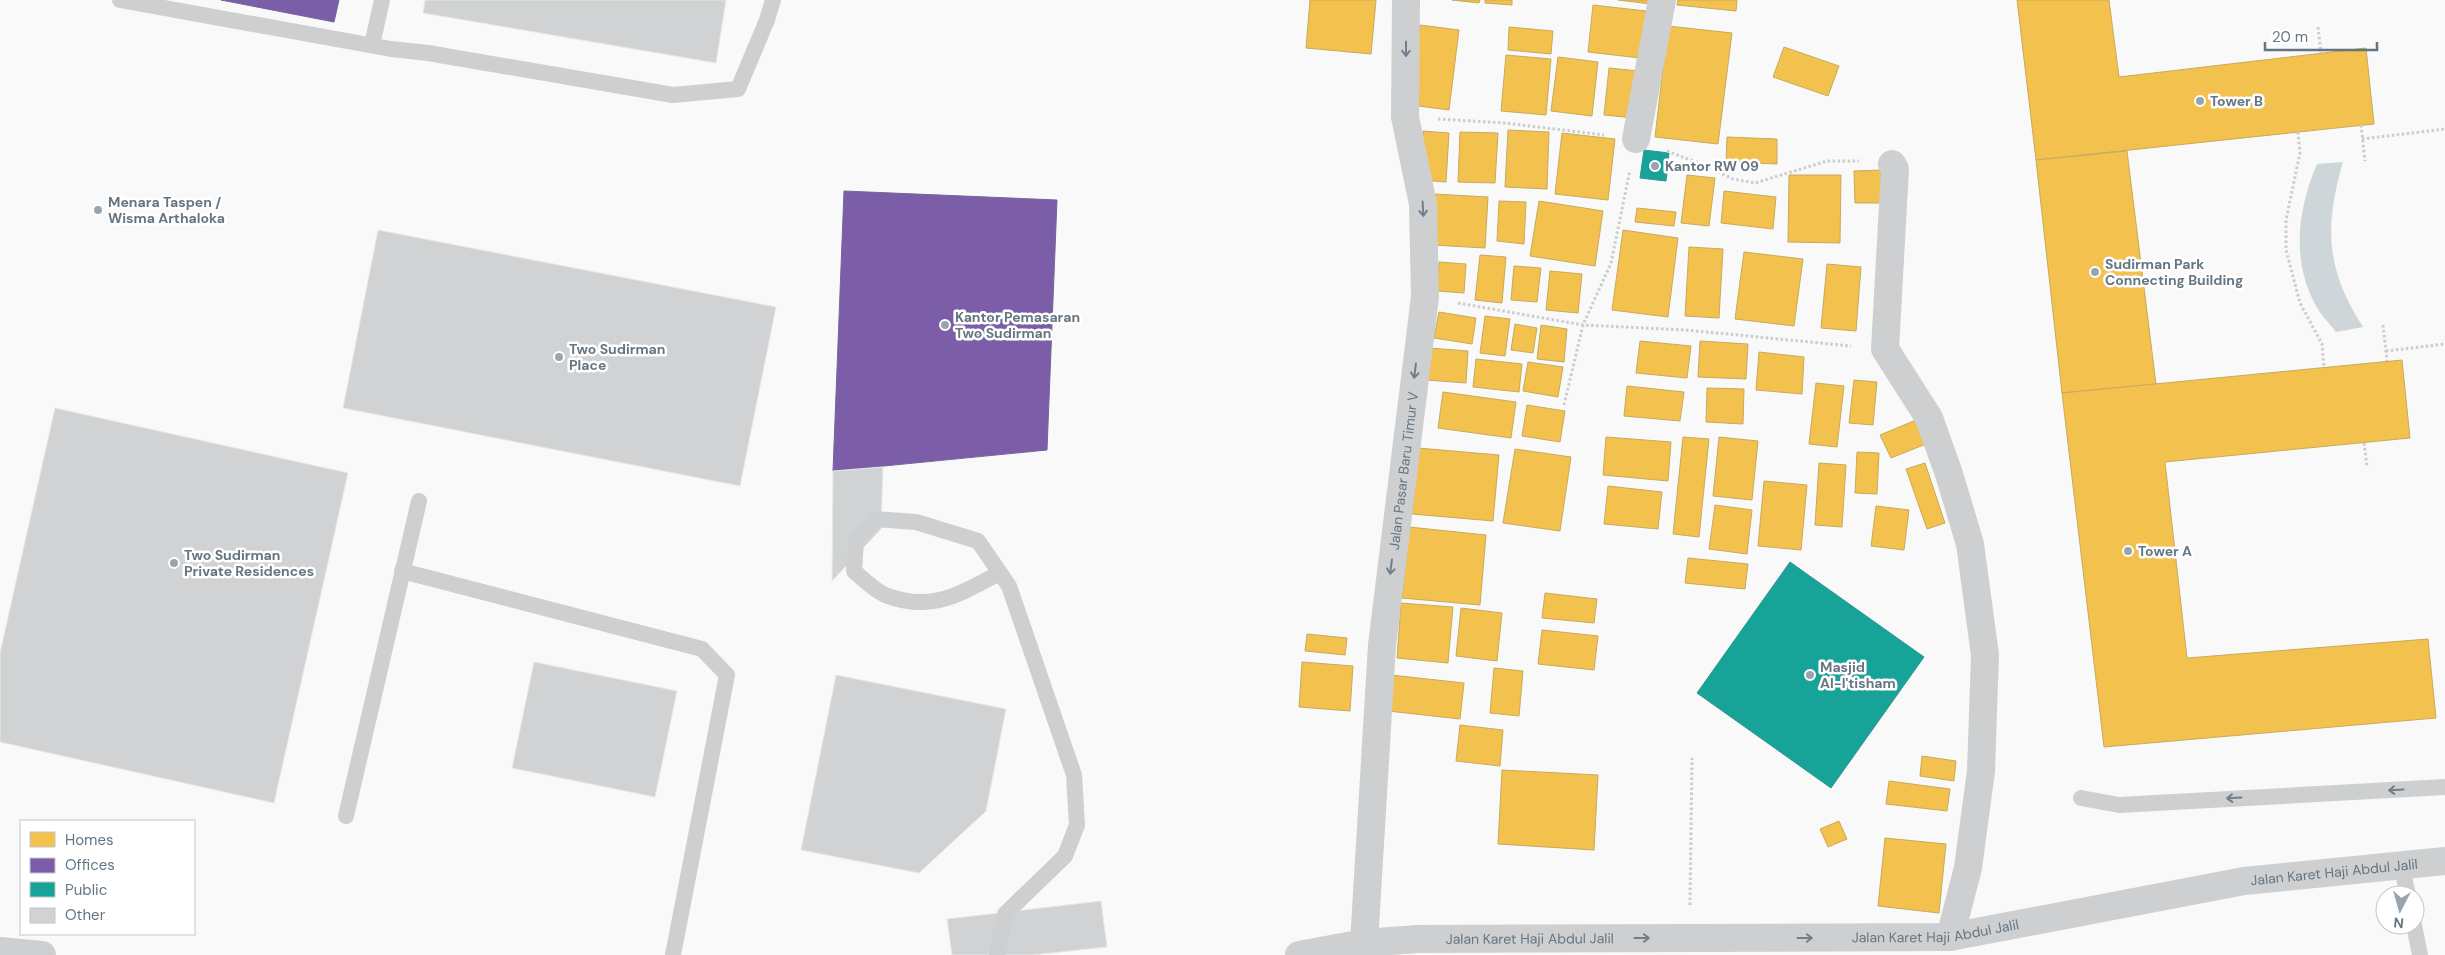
<svg xmlns="http://www.w3.org/2000/svg" width="2445" height="955" viewBox="0 0 2445 955" font-family="'DM Sans',sans-serif">
  <style>
    .water { fill: #ced6d9 }
    .homes { fill: #f2c14e; stroke: #c8aa5e }
    .offices { fill: #7b5ea7; stroke: #74659c }
    .public { fill: #17a398; stroke: #2e9692 }
    .building { fill: #d0d2d3; stroke: #e8e8e8 }
    .lines { fill: none; stroke-linecap: round; stroke-linejoin: round }
    .path { stroke: #cbcccd; stroke-width: 3; stroke-dasharray: 2.5 2.5; stroke-linecap: butt }
    .service { stroke: #cecfd0; stroke-width: 16 }
    .minor { stroke: #cecfd0; stroke-width: 28 }
    .tertiary { stroke: #cecfd0; stroke-width: 28 }
    .oneway { stroke: #707f8b }
    .poi-dot { fill: #99a4ac; stroke: #fff; stroke-width: 2 }
    .labels { text-anchor: middle; dominant-baseline: central; stroke-width: 5; stroke-linejoin: round; paint-order: stroke }
    .poi-label { font-size: 14px; font-weight: bold; fill: #657683; stroke: #fff; text-anchor: start }
    .street-label { font-size: 14px; fill: #657683; stroke: #fff }
  </style>
  <rect width="100%" height="100%" fill="#f9f9f9"/>
  <!-- water -->
  <path class="water" d="M 2343,162 C 2324,228 2326,269 2363,327 L 2336,332 C 2329,323 2320,314 2315,304 C 2291,259 2298,209 2317,164 Z"/>
  <!-- homes -->
  <g class="homes">
    <polygon points="1310,0 1376,0 1371,54 1306,48"/>
    <polygon points="1452,0 1480,0 1479,3"/>
    <polygon points="1485,0 1512,0 1512,5 1485,3"/>
    <polygon points="1618,0 1652,0 1651,4"/>
    <polygon points="1678,0 1737,0 1736,11 1677,5"/>
    <polygon points="2017,0 2109,0 2119,77 2366,48 2374,124 2036,160"/>
    <polygon points="1593,5 1646,11 1640,58 1588,52"/>
    <polygon points="1420,25 1459,30 1449,110 1411,105"/>
    <polygon points="1668,26 1732,33 1718,144 1655,137"/>
    <polygon points="1509,27 1553,31 1551,54 1508,50"/>
    <polygon points="1784,47 1839,66 1828,96 1773,77"/>
    <polygon points="1506,55 1551,59 1546,115 1501,111"/>
    <polygon points="1558,57 1598,62 1592,116 1551,111"/>
    <polygon points="1609,68 1639,71 1634,118 1604,115"/>
    <polygon points="1508,130 1549,132 1547,189 1505,187"/>
    <polygon points="1423,131 1449,133 1446,182 1420,180"/>
    <polygon points="1460,132 1498,133 1495,183 1458,182"/>
    <polygon points="1562,133 1615,139 1608,200 1555,194"/>
    <polygon points="1727,137 1777,139 1777,164 1726,162"/>
    <polygon points="2127,151 2156,384 2062,393 2036,160"/>
    <polygon points="1881,170 1882,203 1855,203 1854,171"/>
    <polygon points="1687,175 1715,178 1709,226 1681,223"/>
    <polygon points="1789,175 1841,175 1840,243 1788,242"/>
    <polygon points="1724,191 1776,197 1773,229 1721,223"/>
    <polygon points="1434,194 1488,197 1485,248 1432,245"/>
    <polygon points="1499,201 1526,202 1524,244 1497,241"/>
    <polygon points="1539,201 1603,211 1595,266 1530,256"/>
    <polygon points="1637,208 1676,212 1674,226 1635,222"/>
    <polygon points="1623,230 1678,238 1668,317 1612,310"/>
    <polygon points="1689,247 1723,249 1719,318 1685,316"/>
    <polygon points="1744,252 1803,259 1794,326 1735,319"/>
    <polygon points="1480,255 1506,257 1502,303 1475,300"/>
    <polygon points="1439,262 1466,264 1464,293 1437,291"/>
    <polygon points="1827,264 1861,267 1856,331 1821,328"/>
    <polygon points="1514,266 1541,268 1537,302 1511,300"/>
    <polygon points="1550,271 1582,274 1578,313 1546,310"/>
    <polygon points="1439,312 1476,318 1472,344 1434,338"/>
    <polygon points="1485,316 1510,319 1505,356 1480,353"/>
    <polygon points="1515,324 1537,328 1533,353 1511,350"/>
    <polygon points="1541,325 1567,329 1564,362 1537,359"/>
    <polygon points="1640,341 1691,346 1687,378 1636,373"/>
    <polygon points="1700,341 1748,344 1746,379 1698,377"/>
    <polygon points="1429,348 1468,351 1466,383 1426,380"/>
    <polygon points="1759,352 1804,357 1802,394 1756,390"/>
    <polygon points="1476,359 1522,364 1519,392 1473,387"/>
    <polygon points="2402,360 2410,438 2165,462 2187,658 2428,639 2436,718 2104,747 2062,393"/>
    <polygon points="1528,362 1563,367 1558,397 1523,391"/>
    <polygon points="1854,380 1877,382 1873,425 1849,423"/>
    <polygon points="1816,383 1844,386 1837,447 1809,444"/>
    <polygon points="1627,386 1684,392 1680,421 1624,416"/>
    <polygon points="1707,388 1744,389 1743,424 1706,422"/>
    <polygon points="1443,392 1516,402 1511,438 1438,428"/>
    <polygon points="1527,405 1565,411 1560,442 1522,436"/>
    <polygon points="1916,420 1926,444 1891,458 1880,435"/>
    <polygon points="1606,437 1671,442 1668,481 1603,475"/>
    <polygon points="1683,437 1709,439 1699,537 1673,534"/>
    <polygon points="1719,437 1758,441 1752,500 1713,496"/>
    <polygon points="1418,448 1499,455 1493,521 1412,514"/>
    <polygon points="1515,449 1571,457 1560,531 1503,523"/>
    <polygon points="1857,452 1879,453 1877,494 1855,493"/>
    <polygon points="1819,463 1846,465 1842,527 1815,525"/>
    <polygon points="1925,463 1945,523 1927,529 1906,469"/>
    <polygon points="1764,481 1807,485 1801,550 1758,546"/>
    <polygon points="1608,486 1662,492 1658,529 1604,524"/>
    <polygon points="1715,505 1752,510 1747,554 1709,549"/>
    <polygon points="1876,506 1909,510 1904,550 1871,546"/>
    <polygon points="1409,527 1486,535 1480,605 1402,598"/>
    <polygon points="1688,558 1748,564 1745,589 1685,583"/>
    <polygon points="1545,593 1597,599 1594,623 1542,618"/>
    <polygon points="1401,603 1453,607 1448,663 1397,658"/>
    <polygon points="1461,608 1502,613 1497,661 1456,656"/>
    <polygon points="1542,630 1598,636 1594,670 1538,664"/>
    <polygon points="1307,634 1347,638 1345,655 1305,651"/>
    <polygon points="1302,662 1353,666 1350,711 1299,707"/>
    <polygon points="1494,668 1523,671 1519,716 1490,713"/>
    <polygon points="1391,675 1464,683 1460,719 1388,711"/>
    <polygon points="1460,725 1503,730 1500,766 1456,761"/>
    <polygon points="1922,756 1956,761 1954,781 1920,776"/>
    <polygon points="1502,770 1598,775 1594,850 1498,844"/>
    <polygon points="1889,781 1950,789 1947,811 1886,804"/>
    <polygon points="1839,821 1847,839 1828,847 1820,829"/>
    <polygon points="1885,838 1946,844 1939,913 1878,906"/>
  </g>
  <!-- offices -->
  <g class="offices">
    <polygon points="221,0 339,0 334,22"/>
    <polygon points="844,191 1057,200 1047,450 833,471"/>
  </g>
  <!-- public -->
  <g class="public">
    <polygon points="1644,150 1669,153 1666,181 1640,178"/>
    <polygon points="1790,562 1924,657 1831,788 1697,693"/>
  </g>
  <!-- building -->
  <g class="building">
    <polygon points="425,0 726,0 716,63 423,13"/>
    <polygon points="378,230 776,307 740,486 343,408"/>
    <polygon points="55,408 348,473 274,803 0,742 0,653"/>
    <polygon points="883,467 881,529 832,581 833,471"/>
    <polygon points="534,662 677,691 655,797 512,768"/>
    <polygon points="836,675 1006,709 986,811 919,873 801,850"/>
    <polygon points="1101,901 1107,947 1032,955 952,955 947,919"/>
  </g>
  <g class="lines">
    <!-- path -->
    <g class="path">
      <polyline points="2318,27 2321,53"/>
      <polyline points="1438,119 1505,123 1604,135"/>
      <polyline points="2361,125 2365,161"/>
      <polyline points="2298,132 2300,153 2286,220 2286,250 2300,303 2322,344 2324,368"/>
      <polyline points="2362,139 2445,129"/>
      <polyline points="1667,151 1706,166 1733,179 1755,183 1827,161 1859,161"/>
      <polyline points="1458,303 1583,325 1686,330 1851,346"/>
      <polyline points="2383,325 2387,361"/>
      <polyline points="2386,351 2445,344"/>
      <polyline points="1564,405 1583,325 1611,263 1630,170"/>
      <polyline points="2364,443 2367,466"/>
      <polyline points="1690,905 1692,758"/>
    </g>
    <!-- service -->
    <g class="service">
      <polyline points="120,0 391,49 428,53 673,95 738,89 767,20 773,0"/>
      <polyline points="372,45 382,0"/>
      <polyline points="402,571 702,649 727,675 673,955"/>
      <polyline points="2081,798 2119,805 2445,787"/>
      <polyline points="346,816 419,501"/>
      <polyline points="2401,864 2408,895"/>
      <polyline points="2414,925 2420,955"/>
      <path d="M 997,955 L 1005,914 L 1065,856 L 1077,825 L 1074,775 L 1009,586 L 978,541 L 916,522 L 874,519 L 856,540 L 854,571 C 863,579 874,590 885,595 C 932,613 959,594 1000,573"/>
    </g>
    <!-- minor -->
    <g class="minor">
      <polyline points="1636,139 1662,0"/>
      <polyline points="1892,164 1895,169 1885,349 1929,418 1949,474 1970,544 1985,655 1981,771 1968,868 1950,937"/>
      <path id="s1" d="M 1364,943 L 1382,645 L 1425,297 L 1423,204 L 1405,117 L 1406,0"/>
    </g>
    <!-- tertiary -->
    <g class="tertiary">
      <polyline points="0,951 42,955"/>
      <path id="s2" d="M 1299,955 L 1364,943 L 1418,939 L 1950,937 L 2244,881 L 2445,861"/>
    </g>
  </g>
  <!-- one-way arrows -->
  <defs><path id="oneway-shaft" d="M-6 0H5M1.5-3L5.5 0L1.5 3" fill="none" stroke-width="1.6" stroke-linecap="round" stroke-linejoin="round" transform="scale(1.25)"/></defs>
  <g class="oneway">
    <use href="#oneway-shaft" transform="translate(1406 49) rotate(90)"/>
    <use href="#oneway-shaft" transform="translate(1423 209) rotate(87)"/>
    <use href="#oneway-shaft" transform="translate(1415 371) rotate(97)"/>
    <use href="#oneway-shaft" transform="translate(1391 567) rotate(97)"/>
    <use href="#oneway-shaft" transform="translate(2396 790) rotate(177)"/>
    <use href="#oneway-shaft" transform="translate(2234 798) rotate(177)"/>
    <use href="#oneway-shaft" transform="translate(1642 938)"/>
    <use href="#oneway-shaft" transform="translate(1805 938)"/>
  </g>
  <!-- markers -->
  <g class="poi-dot">
    <circle cx="2200" cy="101" r="5"/>
    <circle cx="1655" cy="166" r="5"/>
    <circle cx="98" cy="210" r="5"/>
    <circle cx="2095" cy="272" r="5"/>
    <circle cx="945" cy="325" r="5"/>
    <circle cx="559" cy="357" r="5"/>
    <circle cx="2128" cy="551" r="5"/>
    <circle cx="174" cy="563" r="5"/>
    <circle cx="1810" cy="675" r="5"/>
  </g>
  <g class="labels">
    <!-- poi labels -->
    <g class="poi-label">
      <text x="2210" y="101">Tower B</text>
      <text x="1665" y="166">Kantor RW 09</text>
      <text x="108" y="202">Menara Taspen /<tspan x="108" dy="16">Wisma Arthaloka</tspan></text>
      <text x="2105" y="264">Sudirman Park<tspan x="2105" dy="16">Connecting Building</tspan></text>
      <text x="955" y="317">Kantor Pemasaran<tspan x="955" dy="16">Two Sudirman</tspan></text>
      <text x="569" y="349">Two Sudirman<tspan x="569" dy="16">Place</tspan></text>
      <text x="2138" y="551">Tower A</text>
      <text x="184" y="555">Two Sudirman<tspan x="184" dy="16">Private Residences</tspan></text>
      <text x="1820" y="667">Masjid<tspan x="1820" dy="16">Al-I'tisham</tspan></text>
    </g>
    <!-- street labels -->
    <g class="street-label">
      <text stroke="none"><textPath href="#s1" startOffset="474">Jalan Pasar Baru Timur V</textPath></text>
      <text stroke="none"><textPath href="#s2" startOffset="1042">Jalan Karet Haji Abdul Jalil</textPath></text>
      <text stroke="none"><textPath href="#s2" startOffset="638">Jalan Karet Haji Abdul Jalil</textPath></text>
      <text stroke="none"><textPath href="#s2" startOffset="232">Jalan Karet Haji Abdul Jalil</textPath></text>
    </g>
  </g>
  <!-- legend -->
  <rect x="20" y="820" width="175" height="115" fill="#ffffff" stroke="#c1c8cd"/>
  <rect x="30" y="832" width="25" height="15" fill="#f2c14e" stroke="#c1c8cd"/>
  <text x="65" y="845" font-size="15" fill="#657683">Homes</text>
  <rect x="30" y="858" width="25" height="15" fill="#7b5ea7" stroke="#c1c8cd"/>
  <text x="65" y="870" font-size="15" fill="#657683">Offices</text>
  <rect x="30" y="882" width="25" height="15" fill="#17a398" stroke="#c1c8cd"/>
  <text x="65" y="895" font-size="15" fill="#657683">Public</text>
  <rect x="30" y="908" width="25" height="15" fill="#d0d2d3" stroke="#c1c8cd"/>
  <text x="65" y="920" font-size="15" fill="#657683">Other</text>
  <!-- north arrow -->
  <g transform="translate(2400 910) rotate(186)"><circle r="24" fill="#ffffff" stroke="#c1c8cd"/>
  <path d="M0-4L9 19L0 12L-9 19Z" fill="#99a4ac"/>
  <text y="-8" font-size="14" font-weight="bold" text-anchor="middle" fill="#657683">N</text>
  </g>
  <!-- scale -->
  <path d="M2265 42v8h112v-8" fill="none" stroke="#657683" stroke-width="2.5"/>
  <text x="2272" y="42" font-size="15" fill="#657683" stroke="#ffffff" stroke-width="4" paint-order="stroke">20 m</text>
</svg>
